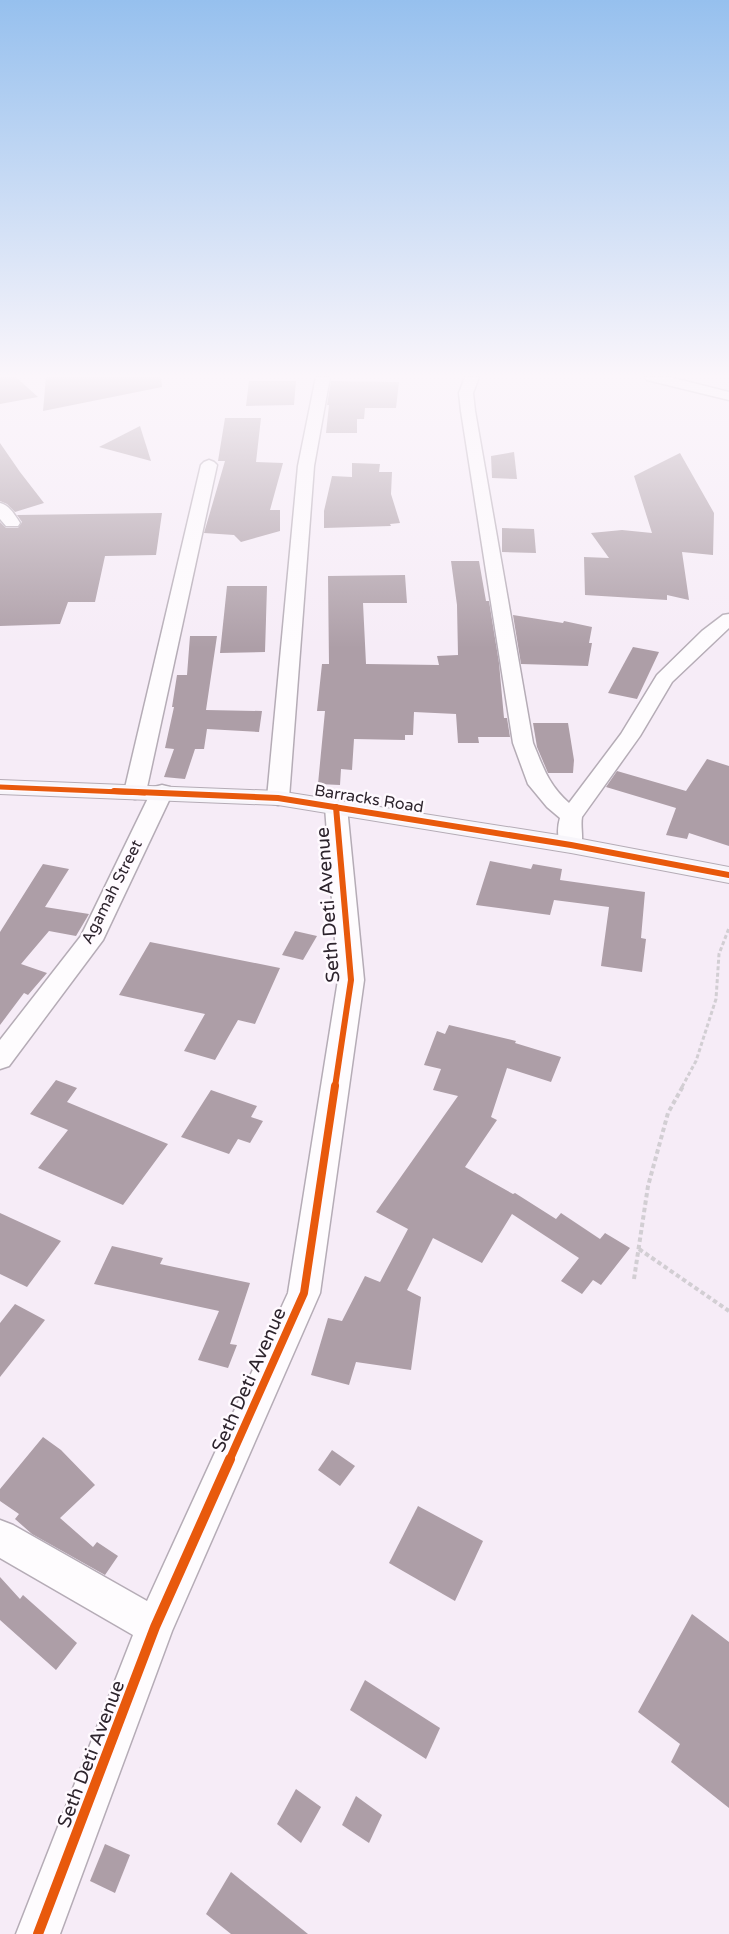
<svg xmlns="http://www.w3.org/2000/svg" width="729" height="1934" viewBox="0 0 729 1934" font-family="'Varela Round',sans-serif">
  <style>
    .building { fill: #ad9ea7 }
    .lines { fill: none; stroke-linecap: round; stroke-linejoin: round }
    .street-casing { stroke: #b5acb6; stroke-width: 3 }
    .secondary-casing { stroke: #b5acb6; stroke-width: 2 }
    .path-far1 { stroke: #d2ced3; stroke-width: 3; stroke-dasharray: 4 2.5; stroke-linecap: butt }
    .path { stroke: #d2ced3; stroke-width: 4; stroke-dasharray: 4.5 3; stroke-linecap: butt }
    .street { fill: #fefcfe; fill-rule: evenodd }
    .secondary { fill: #f7f5fa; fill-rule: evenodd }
    .cycleway-far3-casing { stroke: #fffaff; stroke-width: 8 }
    .cycleway-far2-casing { stroke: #fffaff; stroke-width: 9 }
    .cycleway-far1-casing { stroke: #fffaff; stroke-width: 11 }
    .cycleway-casing { stroke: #fffaff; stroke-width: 13 }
    .cycleway-far3 { stroke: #e8590c; stroke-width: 5 }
    .cycleway-far2 { stroke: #e8590c; stroke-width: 6 }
    .cycleway-far1 { stroke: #e8590c; stroke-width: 8 }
    .cycleway { stroke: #e8590c; stroke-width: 10 }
    .labels { text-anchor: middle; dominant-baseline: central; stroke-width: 5; stroke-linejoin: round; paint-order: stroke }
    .street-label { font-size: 16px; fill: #2d242d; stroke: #fffaff }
    .near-street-label { font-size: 19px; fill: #2d242d; stroke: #fffaff }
  </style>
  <rect width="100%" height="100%" fill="#f6ecf7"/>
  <!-- building -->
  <g class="building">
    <polygon points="0,377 16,377 38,397 0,404"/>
    <polygon points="46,377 161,377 162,387 43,411"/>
    <polygon points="249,381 296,381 294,405 246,406"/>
    <polygon points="331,381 399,382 396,408 365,408 364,419 357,419 357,433 326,433 329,405 327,405"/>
    <polygon points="225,418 261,418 256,462 283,463 270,510 280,510 280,531 241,542 234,535 204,533 225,461 218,461"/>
    <polygon points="140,426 151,461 99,447"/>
    <polygon points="0,443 20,472 44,503 15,512 7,504 0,501"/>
    <polygon points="514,452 517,479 492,478 491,456"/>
    <polygon points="680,453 714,513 713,555 682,552 689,600 667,595 667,600 585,595 584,557 609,558 591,533 622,530 652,533 634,476"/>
    <polygon points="352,463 380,464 379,472 392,472 391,494 400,523 390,524 391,526 324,528 324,511 332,476 352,477"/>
    <polygon points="162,513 156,555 105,556 95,602 68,602 60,624 0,626 0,522 6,528 18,528 22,522 17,515"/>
    <polygon points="502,528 534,529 536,553 502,552"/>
    <polygon points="451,561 479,561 486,601 489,601 499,663 504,718 507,718 510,737 478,737 479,743 458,743 456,714 414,712 413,735 405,735 405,740 354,739 352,770 341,769 340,785 318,784 325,711 317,711 322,664 329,664 328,576 405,575 407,603 363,603 366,664 439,665 437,656 458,655 457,605"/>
    <polygon points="227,586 267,586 265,652 220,653"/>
    <polygon points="513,615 563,623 564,621 592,627 589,643 592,643 588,666 521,664"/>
    <polygon points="190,636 217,636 206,710 262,711 259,732 207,729 204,749 195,749 185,779 164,777 174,749 165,748 174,707 172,707 177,675 187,675"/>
    <polygon points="633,647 659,652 637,699 608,693"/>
    <polygon points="533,723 568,723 574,760 573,773 548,773 537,747"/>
    <polygon points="707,759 729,766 729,846 689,833 687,839 666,835 676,808 606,787 617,771 686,791"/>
    <polygon points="490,861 531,869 533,864 562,869 560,880 645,892 641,938 646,939 642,972 601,966 609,907 554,900 550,915 476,905"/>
    <polygon points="43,864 69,869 45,907 89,914 76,936 49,931 21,964 47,973 28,995 24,993 0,1025 0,932"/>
    <polygon points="295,931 317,936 303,960 282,955"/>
    <polygon points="150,942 280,968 255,1024 238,1020 215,1060 184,1051 205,1014 119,995"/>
    <polygon points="449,1025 516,1041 515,1043 561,1057 551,1082 507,1068 491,1117 497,1120 465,1167 513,1194 515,1193 556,1219 561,1213 600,1239 605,1233 630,1248 601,1285 593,1280 582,1294 561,1281 579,1258 512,1214 482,1263 433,1238 407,1290 421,1297 411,1370 356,1362 349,1385 311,1375 328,1318 342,1321 365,1276 380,1282 408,1229 376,1212 458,1096 433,1090 441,1069 424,1065 437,1031 445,1034"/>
    <polygon points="56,1080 77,1088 67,1102 168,1144 123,1205 38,1168 68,1130 30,1114"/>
    <polygon points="211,1090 257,1106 251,1117 263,1121 250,1143 238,1139 229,1154 181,1137"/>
    <polygon points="0,1213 61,1241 27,1287 0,1274"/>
    <polygon points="112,1246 163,1258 160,1264 250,1283 230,1344 237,1345 228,1368 198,1360 219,1311 94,1284"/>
    <polygon points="15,1304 45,1320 0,1377 0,1323"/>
    <polygon points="43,1437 61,1450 95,1485 60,1518 93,1547 97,1542 118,1556 105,1575 32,1534 15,1519 19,1514 0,1501 0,1489"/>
    <polygon points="332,1450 355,1466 340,1486 318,1470"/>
    <polygon points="418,1506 483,1541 455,1601 389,1563"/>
    <polygon points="0,1577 20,1599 23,1595 77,1643 56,1670 0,1620"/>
    <polygon points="692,1614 729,1642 729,1808 671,1762 680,1744 638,1712"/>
    <polygon points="365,1680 440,1728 426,1759 350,1710"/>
    <polygon points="296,1789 321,1807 301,1843 277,1824"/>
    <polygon points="356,1796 382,1815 369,1843 342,1825"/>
    <polygon points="105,1844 130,1855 115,1893 90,1881"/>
    <polygon points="231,1872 308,1934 231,1934 206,1914"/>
  </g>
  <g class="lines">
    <defs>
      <g id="street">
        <polygon points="316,377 330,377 314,466 289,798 286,803 278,805 270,803 267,798 298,466"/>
        <path d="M 465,377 L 479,377 L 473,393 L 475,411 L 533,743 C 544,769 548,784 569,803 L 621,734 L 657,675 L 702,631 L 723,615 L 729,614 L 729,628 L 672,682 L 640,736 L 582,817 C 580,828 585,841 579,850 L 571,852 L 563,850 C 557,841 557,828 560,818 L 547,807 L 528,784 L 513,743 L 461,411 L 459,393 Z"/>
        <polygon points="645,377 669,377 729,392 729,400 647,380"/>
        <polygon points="209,460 214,462 217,465 146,792 143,797 135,799 127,797 124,792 201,465 204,462"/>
        <path d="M 0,503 C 9,505 15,515 20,523 L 18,526 L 6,526 L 0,519 Z"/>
        <polygon points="162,785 170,787 173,792 103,940 9,1066 0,1069 0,1040 81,936 151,792 154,787"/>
        <polygon points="336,800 344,802 347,807 364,980 320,1293 172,1631 60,1934 16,1934 133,1635 0,1558 0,1520 13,1525 147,1601 288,1293 338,980 325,807 328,802"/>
      </g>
      <polygon id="secondary" points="0,780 278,791 571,837 729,867 729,883 571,853 278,805 0,794"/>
    </defs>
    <!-- street casing -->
    <use href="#street" class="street-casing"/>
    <!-- secondary casing -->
    <use href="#secondary" class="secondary-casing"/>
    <!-- path-far1 -->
    <polyline class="path-far1" points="682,1087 696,1061 716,999 719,954 729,928"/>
    <!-- path -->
    <g class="path">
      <polyline points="639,1249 729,1311"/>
      <polyline points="634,1279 648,1186 668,1113 683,1086"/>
    </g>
    <!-- street -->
    <use href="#street" class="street"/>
    <!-- secondary -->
    <use href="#secondary" class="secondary"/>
    <defs>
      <polyline id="cycleway-far3" points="0,787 145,793"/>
      <g id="cycleway-far2">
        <polyline points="114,791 278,798 571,845 729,875"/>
        <polyline points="335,1087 351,980 336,807"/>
      </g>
      <polyline id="cycleway-far1" points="229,1461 304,1293 335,1086"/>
      <polyline id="cycleway" points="38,1934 155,1627 230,1459"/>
    </defs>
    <!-- cycleway-far3 casing -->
    <use href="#cycleway-far3" class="cycleway-far3-casing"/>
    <!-- cycleway-far2 casing -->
    <use href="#cycleway-far2" class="cycleway-far2-casing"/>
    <!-- cycleway-far1 casing -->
    <use href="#cycleway-far1" class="cycleway-far1-casing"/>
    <!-- cycleway casing -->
    <use href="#cycleway" class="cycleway-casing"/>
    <!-- cycleway-far3 -->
    <use href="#cycleway-far3" class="cycleway-far3"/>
    <!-- cycleway-far2 -->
    <use href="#cycleway-far2" class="cycleway-far2"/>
    <!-- cycleway-far1 -->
    <use href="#cycleway-far1" class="cycleway-far1"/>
    <!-- cycleway -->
    <use href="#cycleway" class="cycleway"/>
  </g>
  <!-- sky -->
  <linearGradient id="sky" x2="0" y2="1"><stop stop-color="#96c0ee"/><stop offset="0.58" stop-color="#fbf6fb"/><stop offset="1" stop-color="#fbf6fb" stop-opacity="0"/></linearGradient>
  <rect width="729" height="648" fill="url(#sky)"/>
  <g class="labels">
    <!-- street labels -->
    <g class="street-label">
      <text transform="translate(369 799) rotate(9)">Barracks Road</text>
      <text transform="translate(112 892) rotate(-63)">Agamah Street</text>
    </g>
    <!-- near-street labels -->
    <g class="near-street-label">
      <text transform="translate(328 905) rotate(-94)">Seth Deti Avenue</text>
      <text transform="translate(249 1380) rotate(-66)">Seth Deti Avenue</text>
      <text transform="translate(91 1754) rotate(-69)">Seth Deti Avenue</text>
    </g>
  </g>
</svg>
